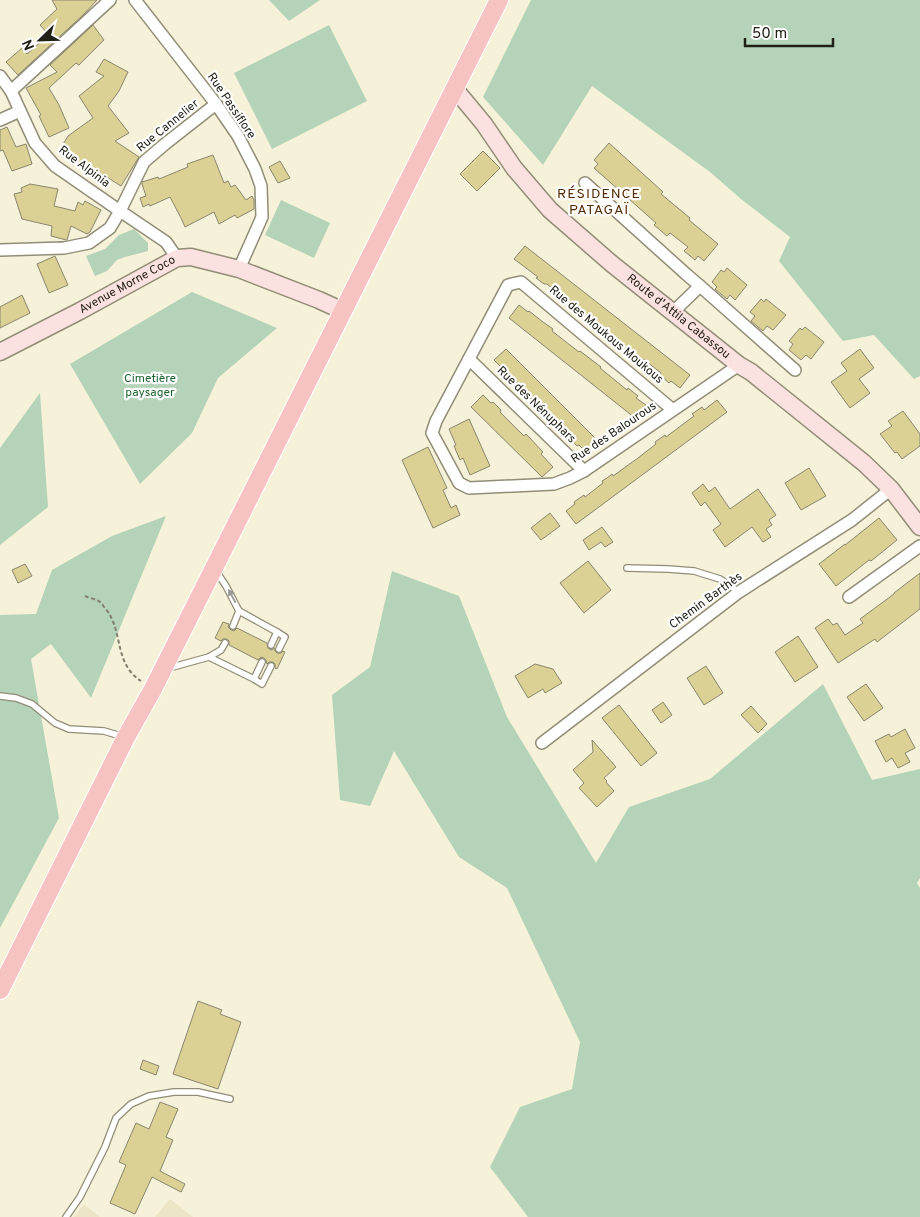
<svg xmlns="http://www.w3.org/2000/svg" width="920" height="1217" viewBox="0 0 920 1217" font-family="Overpass,sans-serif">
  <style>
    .built { fill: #ece6c6 }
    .green { fill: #b4d3b8 }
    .building { fill: #dbd194; stroke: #8a8670 }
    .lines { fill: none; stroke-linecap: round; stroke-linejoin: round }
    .lane-casing { stroke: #918d76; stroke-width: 8 }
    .street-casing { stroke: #918d76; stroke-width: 14 }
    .secondary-casing { stroke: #918d76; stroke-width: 19 }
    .primary-casing { stroke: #fff; stroke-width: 20 }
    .path { stroke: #82806f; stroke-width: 2; stroke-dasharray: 4 2.5; stroke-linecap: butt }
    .lane { stroke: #fff; stroke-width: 5.5 }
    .street { stroke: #fff; stroke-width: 11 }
    .secondary { stroke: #fbe1e0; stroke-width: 16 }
    .primary { stroke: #f7c2c2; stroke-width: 18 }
    .oneway { fill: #9b9b97 }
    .labels { text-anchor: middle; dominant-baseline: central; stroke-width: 4.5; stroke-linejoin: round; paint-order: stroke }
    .street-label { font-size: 12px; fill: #212017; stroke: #fefefe }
    .park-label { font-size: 12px; fill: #1d6531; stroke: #fefefe }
    .neighbourhood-label { font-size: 14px; letter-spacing: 1px; fill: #552b01; stroke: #fefefe }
  </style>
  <rect width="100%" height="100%" fill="#f6f2d9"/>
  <!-- built -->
  <g class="built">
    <polygon points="170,1199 193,1217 155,1217"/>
    <polygon points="84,1204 100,1217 74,1217"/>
  </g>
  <!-- green -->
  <g class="green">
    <polygon points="269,0 320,0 289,21"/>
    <polygon points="531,0 920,0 920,376 914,379 874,335 843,341 779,261 790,237 741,199 710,172 592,86 543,165 483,97"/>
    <polygon points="329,25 367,101 272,149 234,73"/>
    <polygon points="281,200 330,223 314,258 265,235"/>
    <polygon points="134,229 148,243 148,251 125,257 117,260 107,271 95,276 86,256 105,249 119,235"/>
    <polygon points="192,292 277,328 218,378 192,433 140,484 70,364"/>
    <polygon points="40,393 48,507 0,545 0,448"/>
    <polygon points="166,516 91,698 51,644 31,659 59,818 0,928 0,615 36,614 52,570 112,536"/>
    <polygon points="392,571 459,596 507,717 596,863 629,807 710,779 823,684 872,780 920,769 920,878 917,883 920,888 920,1217 528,1217 490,1167 520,1107 572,1089 580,1042 507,888 459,857 394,751 370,806 340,800 332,695 370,667"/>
  </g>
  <!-- building -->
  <g class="building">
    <polygon points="52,0 97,0 84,14 18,75 6,62 22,48 27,54 49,35 40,25 57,9"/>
    <polygon points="93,25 104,40 79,65 76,63 49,88 59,105 69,128 49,137 39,116 41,115 26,88 57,72 50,65"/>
    <polygon points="104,59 128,72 119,91 108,106 129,133 115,141 139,157 121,186 81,161 78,164 66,156 67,154 60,149 68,136 93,118 79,96 104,76 96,72"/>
    <polygon points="7,127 16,147 26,144 32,164 12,171 3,150 0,151 0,130"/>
    <polygon points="609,143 663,192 661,194 690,218 689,220 718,244 704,261 698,256 695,260 684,251 688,247 670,233 667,236 654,225 656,223 594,168 598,164 594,160"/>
    <polygon points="483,151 500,168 477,191 460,174"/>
    <polygon points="213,155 224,183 228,181 231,187 235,185 246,200 252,196 254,200 254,209 237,218 235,215 219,224 214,212 185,227 181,218 170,197 150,206 149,204 143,207 140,198 146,196 142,184 142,182 158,177 159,179 188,167 187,164"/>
    <polygon points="280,161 290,178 278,183 269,167"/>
    <polygon points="30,184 58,189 54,206 75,211 78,202 83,205 85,201 101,210 90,232 87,234 71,226 67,240 66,240 51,236 52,226 22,219 14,194 22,192 21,188"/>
    <polygon points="525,246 690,375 680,388 671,381 669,383 660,375 661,373 647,362 643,359 642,361 622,346 623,344 575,307 574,308 564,300 565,299 547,284 544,284 536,278 538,277 514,259"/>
    <polygon points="55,256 68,285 49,293 37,264"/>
    <polygon points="727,268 747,285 735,300 730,295 727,299 715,289 717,287 712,282 721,270 724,272"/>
    <polygon points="22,295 30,313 0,328 0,307"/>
    <polygon points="761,299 764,302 766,299 786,315 773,330 767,326 763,331 751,321 755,316 750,312"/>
    <polygon points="519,305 528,312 529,311 543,322 553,329 552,331 579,352 580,351 601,367 600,368 627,390 628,388 638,396 636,398 646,405 639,415 638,414 635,418 509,318"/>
    <polygon points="805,327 824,342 811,359 806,355 801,360 789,350 793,344 789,341 800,328 802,330"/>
    <polygon points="506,349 598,441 587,453 579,445 577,446 573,442 568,438 570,436 535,401 531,398 530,399 521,391 523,389 494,360"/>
    <polygon points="860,349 874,368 859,379 870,393 850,408 831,382 847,371 841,363"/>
    <polygon points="483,395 491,403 493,402 501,410 500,412 524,436 526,434 543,452 541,454 553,467 542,477 471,407"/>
    <polygon points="717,400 727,412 576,524 566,511 575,504 574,502 584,495 585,497 603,483 602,481 607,478 612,474 613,476 638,458 656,444 655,442 665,435 666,437 694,416 692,414 702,407 704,410"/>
    <polygon points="903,411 920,434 920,446 902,459 897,452 895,453 880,434 892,426 888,421"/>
    <polygon points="469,419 490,466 470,475 463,458 460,460 454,446 456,445 449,429"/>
    <polygon points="428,447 447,488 443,490 451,508 456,505 460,515 433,528 402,460"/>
    <polygon points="809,468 826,496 801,510 785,483"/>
    <polygon points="703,484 709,492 715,487 730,509 758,489 776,515 769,520 772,525 766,529 771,537 763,542 752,527 725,547 713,530 721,524 705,502 701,506 692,493"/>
    <polygon points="550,513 560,526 541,540 531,528"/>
    <polygon points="879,518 897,540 871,561 869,560 836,586 819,564 845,544 845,545"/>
    <polygon points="602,527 613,542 605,547 601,542 589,550 583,540"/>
    <polygon points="588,561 611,590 584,613 560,583"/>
    <polygon points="25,564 32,576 18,583 12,570"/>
    <polygon points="920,573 920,609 877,642 875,639 838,663 815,628 828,619 833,625 837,623 845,635 863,623 860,619 894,594 894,593"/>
    <polygon points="223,622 229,624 228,627 231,630 234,631 237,628 267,643 268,648 271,650 275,648 275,651 277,653 281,653 283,651 285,652 277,669 275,668 275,664 273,662 269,662 267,664 266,660 264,658 261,657 258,660 229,645 229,641 227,639 223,639 221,641 215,638"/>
    <polygon points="798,636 818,667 795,682 775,652"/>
    <polygon points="535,664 553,669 562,683 545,693 543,689 528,698 515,676"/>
    <polygon points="706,666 723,693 704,705 687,678"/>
    <polygon points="866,684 883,708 864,721 847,697"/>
    <polygon points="663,702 672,715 661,723 652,710"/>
    <polygon points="619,705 657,753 641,766 602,718"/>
    <polygon points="751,706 767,724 758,733 741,715"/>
    <polygon points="905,729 915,748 905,753 910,762 898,768 892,758 886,762 875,741 889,734 891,737"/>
    <polygon points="592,740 616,767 604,778 607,781 606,782 614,791 597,807 579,788 584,783 573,770 593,752"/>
    <polygon points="198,1001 222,1010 220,1014 241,1022 218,1089 173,1074"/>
    <polygon points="143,1060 159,1066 156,1075 140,1069"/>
    <polygon points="160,1102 178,1109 166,1137 173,1140 160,1171 185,1184 181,1192 152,1177 135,1214 110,1203 126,1165 119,1162 136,1123 149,1129"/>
  </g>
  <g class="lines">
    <defs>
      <g id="lane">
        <polyline points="627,568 668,569 694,571 720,579 739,592"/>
        <polyline points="216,571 226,586 239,611 233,626"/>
        <polyline points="239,611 277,632 271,645"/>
        <polyline points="277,632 285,637 279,649"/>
        <polyline points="209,657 254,679 262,662"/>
        <polyline points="169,668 209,657 221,650 225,643"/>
        <polyline points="254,679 262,684 271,666"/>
        <polyline points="0,696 16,698 32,704 55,723 69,729 104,731 124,737"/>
        <polyline points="66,1217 80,1197 105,1147 116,1118 131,1104 149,1096 174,1092 198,1092 230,1099"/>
      </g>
      <g id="street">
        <polyline points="135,0 216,104 238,136 255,169 261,186 262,217 239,269"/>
        <polyline points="0,76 11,91 35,143 55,166 120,211 166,242 177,258"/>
        <polyline points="11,91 110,0"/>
        <polyline points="0,120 20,111"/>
        <polyline points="585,183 686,274 700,286 795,370"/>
        <polyline points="0,250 64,248 89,243 110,228 120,211 144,162 165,144 216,104"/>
        <polyline points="673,312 700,286"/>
        <polyline points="469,359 584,471"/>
        <polyline points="673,410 521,282 508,285 436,421 432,433 459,483 469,488 554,484 570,478 584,471 739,365"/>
        <polyline points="849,597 920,546"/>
        <polyline points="542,743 739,592 852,520 891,489"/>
      </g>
      <g id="secondary">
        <path id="s1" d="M 455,89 L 484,124 L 514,168 L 550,210 L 612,264 L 739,365 L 751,372 L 864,463 L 891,489 L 920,527"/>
        <path id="s2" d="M 0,352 L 80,311 L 177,258 L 191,257 L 239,269 L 319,300 L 343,311"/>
      </g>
      <polyline id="primary" points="0,990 126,737 153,689 214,568 499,0"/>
    </defs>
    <!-- lane casing -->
    <use href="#lane" class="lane-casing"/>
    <!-- street casing -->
    <use href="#street" class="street-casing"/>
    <!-- secondary casing -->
    <use href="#secondary" class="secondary-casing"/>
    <!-- primary casing -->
    <use href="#primary" class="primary-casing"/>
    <!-- path -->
    <path class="path" d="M 85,596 C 89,598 96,599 100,602 C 102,603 103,606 105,608 C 124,630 113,663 141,681"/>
    <!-- lane -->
    <use href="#lane" class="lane"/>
    <!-- street -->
    <use href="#street" class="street"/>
    <!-- secondary -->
    <use href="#secondary" class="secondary"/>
    <!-- primary -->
    <use href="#primary" class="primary"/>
  </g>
  <!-- one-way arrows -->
  <defs><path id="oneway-solid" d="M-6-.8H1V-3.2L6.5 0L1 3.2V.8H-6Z" transform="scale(1.25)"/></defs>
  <use class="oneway" href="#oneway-solid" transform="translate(232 596) rotate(-118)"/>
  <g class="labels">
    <!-- street labels -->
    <g class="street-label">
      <text transform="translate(231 106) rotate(56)">Rue Passiflore</text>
      <text transform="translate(168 126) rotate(-39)">Rue Cannelier</text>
      <text transform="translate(84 167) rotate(37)">Rue Alpinia</text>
      <text stroke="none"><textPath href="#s2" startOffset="144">Avenue Morne Coco</textPath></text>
      <text stroke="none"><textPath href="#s1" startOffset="321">Route d'Attila Cabassou</textPath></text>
      <text transform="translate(606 335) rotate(40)">Rue des Moukous Moukous</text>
      <text transform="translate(536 405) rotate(44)">Rue des Nénuphars</text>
      <text transform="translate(614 433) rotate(-34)">Rue des Balourous</text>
      <text transform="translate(706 601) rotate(-36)">Chemin Barthès</text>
    </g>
    <!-- park labels -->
    <g class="park-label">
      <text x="150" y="379">Cimetière<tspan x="150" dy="14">paysager</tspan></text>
    </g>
    <!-- neighbourhood labels -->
    <g class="neighbourhood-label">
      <text x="599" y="194">RÉSIDENCE<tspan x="599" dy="16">PATAGAÏ</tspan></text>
    </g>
  </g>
  <!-- north arrow -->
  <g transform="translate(40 40) rotate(247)" stroke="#fefefe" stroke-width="4" paint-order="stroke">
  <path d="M0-4L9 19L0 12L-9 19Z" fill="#212017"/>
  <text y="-8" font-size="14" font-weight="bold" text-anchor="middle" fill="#212017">N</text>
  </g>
  <!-- scale -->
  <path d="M745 38v8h88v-8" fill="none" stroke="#212017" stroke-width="2.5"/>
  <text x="752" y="38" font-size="15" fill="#212017" stroke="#fefefe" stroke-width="4" paint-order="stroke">50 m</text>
</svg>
